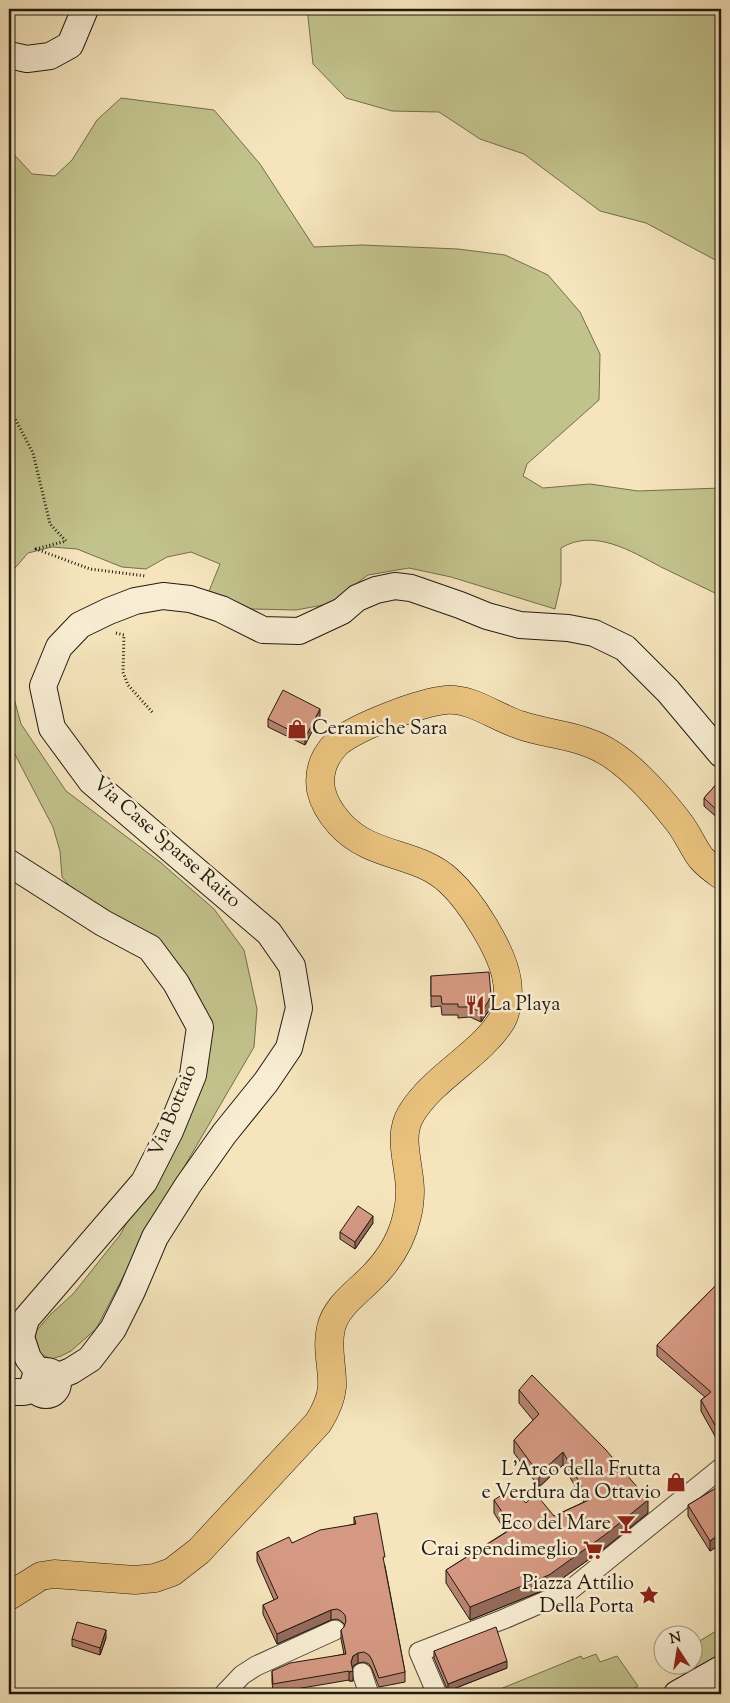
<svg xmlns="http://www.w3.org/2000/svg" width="730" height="1703" viewBox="0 0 730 1703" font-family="'Sorts Mill Goudy',serif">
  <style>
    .green { fill: #c2c28c; stroke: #726e4e }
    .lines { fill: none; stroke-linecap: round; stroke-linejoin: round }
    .street-casing { stroke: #564c3c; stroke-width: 21 }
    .secondary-casing { stroke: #211a11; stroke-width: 28 }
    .primary-casing { stroke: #211a11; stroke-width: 29 }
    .path { stroke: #211a11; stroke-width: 3; stroke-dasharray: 1 2.5; stroke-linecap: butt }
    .street { stroke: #f8edd3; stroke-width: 19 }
    .secondary { stroke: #f8edd3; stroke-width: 26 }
    .primary { stroke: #eac27e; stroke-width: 28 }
    .wall { fill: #b78471; stroke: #211a11 }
    .shaded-wall { fill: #956b5c; stroke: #211a11 }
    .building { fill: #d59983; stroke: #211a11 }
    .labels { text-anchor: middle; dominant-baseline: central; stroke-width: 5; stroke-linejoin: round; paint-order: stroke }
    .poi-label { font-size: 20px; fill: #211a11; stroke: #f8edd3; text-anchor: end }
    .street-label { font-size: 20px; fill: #211a11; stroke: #f8edd3 }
  </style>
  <rect width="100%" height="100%" fill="#f5e4bc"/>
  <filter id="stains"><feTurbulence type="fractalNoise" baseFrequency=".004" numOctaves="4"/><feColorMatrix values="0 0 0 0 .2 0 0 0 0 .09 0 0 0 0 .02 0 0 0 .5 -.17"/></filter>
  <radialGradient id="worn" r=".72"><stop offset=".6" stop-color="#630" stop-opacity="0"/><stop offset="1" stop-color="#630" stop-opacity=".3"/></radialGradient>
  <!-- green -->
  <g class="green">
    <polygon points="305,9 721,9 721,263 646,223 600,211 524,154 480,139 439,112 392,111 346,98 313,64 308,17"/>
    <path d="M 121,98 L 214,110 L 260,164 L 314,247 L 362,245 L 458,249 L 505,255 L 548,275 L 580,312 L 600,354 L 599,400 L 527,464 L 523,476 L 543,488 L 590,484 L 638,491 L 721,488 L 721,594 L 717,594 C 698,585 680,576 661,567 C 631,551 594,528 561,548 L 561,583 L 555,609 L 451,577 L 409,568 L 368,575 L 329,604 L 296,610 L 251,609 L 209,591 L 220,564 L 191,552 L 167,557 L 146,569 L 122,567 L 77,549 L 52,547 L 28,553 L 9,575 L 9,149 L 32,174 L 55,176 L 72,160 L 97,120 Z"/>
    <polygon points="9,680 21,724 66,791 160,862 214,909 244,950 257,1009 254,1047 148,1229 96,1329 71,1351 61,1356 51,1359 41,1354 35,1343 36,1331 51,1314 73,1294 120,1235 154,1173 202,1011 189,978 134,930 77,895 62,877 60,851 53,827 9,743"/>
    <polygon points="721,1628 721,1658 699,1672 693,1659 693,1645"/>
    <polygon points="596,1654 600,1662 617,1656 638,1686 625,1694 488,1694 581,1656 583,1659"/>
  </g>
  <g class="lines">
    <defs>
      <g id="street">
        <polyline points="362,1673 369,1694"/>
        <polyline points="224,1694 242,1675 256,1666 335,1630"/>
        <polyline points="437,1694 419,1652 504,1619 569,1591 721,1468"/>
      </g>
      <g id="secondary">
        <polyline points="9,55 27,59 50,56 70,45 85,9"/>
        <polyline points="9,863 103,923 150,948 176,983 200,1027 193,1075 170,1131 144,1182 26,1319 21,1337 28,1358 39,1373"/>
        <circle cx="46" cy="1383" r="12"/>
        <polyline points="56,1377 71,1371 90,1359 113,1329 132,1291 155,1237 188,1185 224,1134 266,1082 289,1048 299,1008 292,966 269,933 91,781 52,728 43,686 59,647 80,625 109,611 135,601 163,596 190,599 221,609 263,630 299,631 342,611 357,598 376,590 395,586 411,588 460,605 487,616 520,625 568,628 594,633 625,648 668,691 721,754"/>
        <polyline points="9,1392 24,1392 35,1389"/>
        <polyline points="677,1694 721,1669"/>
      </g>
      <path id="primary" d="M 9,1596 L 41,1576 L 54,1574 L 135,1580 L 155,1578 L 172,1572 L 199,1551 L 318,1423 C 325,1412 331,1400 332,1387 C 333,1368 326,1348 331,1328 C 336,1305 361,1290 376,1273 C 391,1257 402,1238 407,1216 C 409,1208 410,1199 410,1191 C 410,1165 397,1137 411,1114 C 433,1077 481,1055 502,1020 C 507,1011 509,992 507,981 C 503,952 471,901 449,881 C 417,851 372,859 340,824 C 331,814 324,804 321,790 C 318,772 324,756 337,743 C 356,727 421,702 446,700 C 472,698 495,717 520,725 C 542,733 567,734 589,743 C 623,755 655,792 677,820 C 687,832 692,846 701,858 C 707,865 714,870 721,875"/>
    </defs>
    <!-- street casing -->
    <use href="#street" class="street-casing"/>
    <!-- secondary casing -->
    <use href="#secondary" class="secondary-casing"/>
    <!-- primary casing -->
    <use href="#primary" class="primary-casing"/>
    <!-- path -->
    <g class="path">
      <polyline points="9,407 33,453 50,524 66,541 36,549 90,569 146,576"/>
      <polyline points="116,633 124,635 123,672 128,685 153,713"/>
    </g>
    <!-- street -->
    <use href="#street" class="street"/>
    <!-- secondary -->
    <use href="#secondary" class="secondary"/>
    <!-- primary -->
    <use href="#primary" class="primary"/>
  </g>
  <!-- wall -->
  <g class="wall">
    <polygon points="320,716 305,745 268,727 268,719"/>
    <polygon points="721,779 721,821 704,806 704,798"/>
    <polygon points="431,976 491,1005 488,1012 481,1022 470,1017 458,1018 458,1015 442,1015 441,1006 431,1007"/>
    <polygon points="373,1223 355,1249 340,1239 340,1232"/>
    <polygon points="721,1280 721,1447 701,1411 701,1400 705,1397 657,1356 657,1345"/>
    <polygon points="519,1390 648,1513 606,1547 549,1588 470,1620 446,1583 446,1570 506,1532 494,1513 494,1500 526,1503 554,1516 584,1502 563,1465 539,1487 514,1453 514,1440 533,1420 519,1403"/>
    <polygon points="721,1485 721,1544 710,1551 688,1516 688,1505"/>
    <polygon points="354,1517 385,1566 405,1672 405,1682 379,1687 372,1669 369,1664 364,1662 358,1663 353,1666 352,1668 353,1681 349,1681 349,1680 273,1693 272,1681 272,1671 344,1654 341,1639 341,1630 344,1627 345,1625 341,1621 337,1619 331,1620 277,1644 263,1614 263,1605 274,1600 257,1561 257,1552 292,1543 354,1524"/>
    <polygon points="106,1638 100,1655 72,1646 72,1639"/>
    <polygon points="434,1651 507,1668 448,1691 434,1658"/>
  </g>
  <!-- shaded-wall -->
  <g class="shaded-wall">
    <polygon points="320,709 320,716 305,745 305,738"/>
    <polygon points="491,995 491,1005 488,1012 481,1022 481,1012"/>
    <polygon points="373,1216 373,1223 355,1249 355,1242"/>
    <polygon points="563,1452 563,1465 539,1487 539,1474"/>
    <polygon points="648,1500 648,1513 606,1547 549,1588 470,1620 470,1607"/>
    <polygon points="721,1533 721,1544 710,1551 710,1541"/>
    <polygon points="331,1610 331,1620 277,1644 277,1634"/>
    <polygon points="106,1630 106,1638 100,1655 100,1648"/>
    <polygon points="358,1653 358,1663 353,1666 351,1671 351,1662 353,1656"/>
    <polygon points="507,1661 507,1668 448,1691 448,1684"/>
    <polygon points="353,1671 353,1681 349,1681 349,1672"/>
  </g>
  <!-- building -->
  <g class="building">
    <polygon points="283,690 320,709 305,738 268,719"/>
    <polygon points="721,779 721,814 704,798"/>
    <polygon points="489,972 491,995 488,1002 481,1012 470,1007 458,1007 458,1004 442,1004 441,996 431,996 431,976"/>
    <polygon points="358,1206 373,1216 355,1242 340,1232"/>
    <polygon points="721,1280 721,1436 701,1400 711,1392 657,1345"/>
    <polygon points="532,1375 606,1450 648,1500 606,1534 549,1575 470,1607 446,1570 513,1528 494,1500 511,1489 526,1503 535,1493 554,1516 589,1500 563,1452 539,1474 514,1440 539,1414 519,1390"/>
    <polygon points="721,1485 721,1533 710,1541 688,1505"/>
    <polygon points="377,1513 385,1557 383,1557 405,1672 379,1678 372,1660 369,1655 364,1652 358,1653 353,1656 351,1662 353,1671 349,1672 349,1671 273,1684 272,1671 290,1663 346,1654 341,1630 344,1627 346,1621 345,1615 341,1611 337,1609 331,1610 277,1634 263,1605 278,1598 257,1552 289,1537 292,1543 320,1530 356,1524 354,1517"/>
    <polygon points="77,1622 106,1630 100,1648 72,1639"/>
    <polygon points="496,1627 507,1661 448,1684 434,1651"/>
  </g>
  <!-- icons -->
  <defs>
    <symbol id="shop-bare" viewBox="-9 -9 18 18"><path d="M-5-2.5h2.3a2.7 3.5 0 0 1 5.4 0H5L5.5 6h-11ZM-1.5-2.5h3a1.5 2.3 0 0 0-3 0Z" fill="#8f2418" stroke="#f8edd3" stroke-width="2.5" paint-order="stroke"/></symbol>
    <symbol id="restaurant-bare" viewBox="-9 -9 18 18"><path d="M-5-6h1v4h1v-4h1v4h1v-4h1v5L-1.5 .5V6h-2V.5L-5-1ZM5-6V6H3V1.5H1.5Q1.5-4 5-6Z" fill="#8f2418" stroke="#f8edd3" stroke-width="2.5" paint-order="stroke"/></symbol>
    <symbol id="bar-bare" viewBox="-9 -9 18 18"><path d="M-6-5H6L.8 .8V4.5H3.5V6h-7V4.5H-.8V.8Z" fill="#8f2418" stroke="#f8edd3" stroke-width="2.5" paint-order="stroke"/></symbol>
    <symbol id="supermarket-bare" viewBox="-9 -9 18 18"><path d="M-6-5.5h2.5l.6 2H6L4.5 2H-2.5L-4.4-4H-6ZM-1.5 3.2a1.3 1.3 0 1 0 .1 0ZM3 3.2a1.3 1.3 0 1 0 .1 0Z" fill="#8f2418" stroke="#f8edd3" stroke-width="2.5" paint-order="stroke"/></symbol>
    <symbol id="sight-bare" viewBox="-9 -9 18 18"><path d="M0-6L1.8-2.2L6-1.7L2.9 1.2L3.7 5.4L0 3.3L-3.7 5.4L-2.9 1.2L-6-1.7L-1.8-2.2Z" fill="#8f2418" stroke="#f8edd3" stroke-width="2.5" paint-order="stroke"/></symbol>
  </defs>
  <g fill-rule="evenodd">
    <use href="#shop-bare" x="283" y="715" width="28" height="28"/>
    <use href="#restaurant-bare" x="461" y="991" width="28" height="28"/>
    <use href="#shop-bare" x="662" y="1468" width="28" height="28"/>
    <use href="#bar-bare" x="612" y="1510" width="28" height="28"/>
    <use href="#supermarket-bare" x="579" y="1536" width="28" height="28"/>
    <use href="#sight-bare" x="635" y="1581" width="28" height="28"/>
  </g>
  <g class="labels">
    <!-- poi labels -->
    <g class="poi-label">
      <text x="312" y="729" text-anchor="start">Ceramiche Sara</text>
      <text x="490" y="1005" text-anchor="start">La Playa</text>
      <text x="661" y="1470">L'Arco della Frutta<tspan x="661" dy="23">e Verdura da Ottavio</tspan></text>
      <text x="611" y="1524">Eco del Mare</text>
      <text x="578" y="1550">Crai spendimeglio</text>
      <text x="634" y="1584">Piazza Attilio<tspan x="634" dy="23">Della Porta</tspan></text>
    </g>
    <!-- street labels -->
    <g class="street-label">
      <text transform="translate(166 843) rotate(41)">Via Case Sparse Raito</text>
      <text transform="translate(174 1111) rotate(-68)">Via Bottaio</text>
    </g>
  </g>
  <!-- margin -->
  <rect width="730" height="1703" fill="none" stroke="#f5e4bc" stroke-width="30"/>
  <rect x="10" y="10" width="710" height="1683" fill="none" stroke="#211a11" stroke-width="2.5"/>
  <rect x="15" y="15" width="700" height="1673" fill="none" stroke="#211a11"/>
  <!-- north arrow -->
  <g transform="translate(678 1650) rotate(348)"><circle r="24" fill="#f8edd3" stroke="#a29985"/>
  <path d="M0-4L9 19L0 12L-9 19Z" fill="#8f2418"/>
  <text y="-8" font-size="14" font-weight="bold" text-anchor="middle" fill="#211a11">N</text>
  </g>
  <rect width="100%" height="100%" filter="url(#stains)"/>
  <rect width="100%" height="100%" fill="url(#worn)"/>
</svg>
